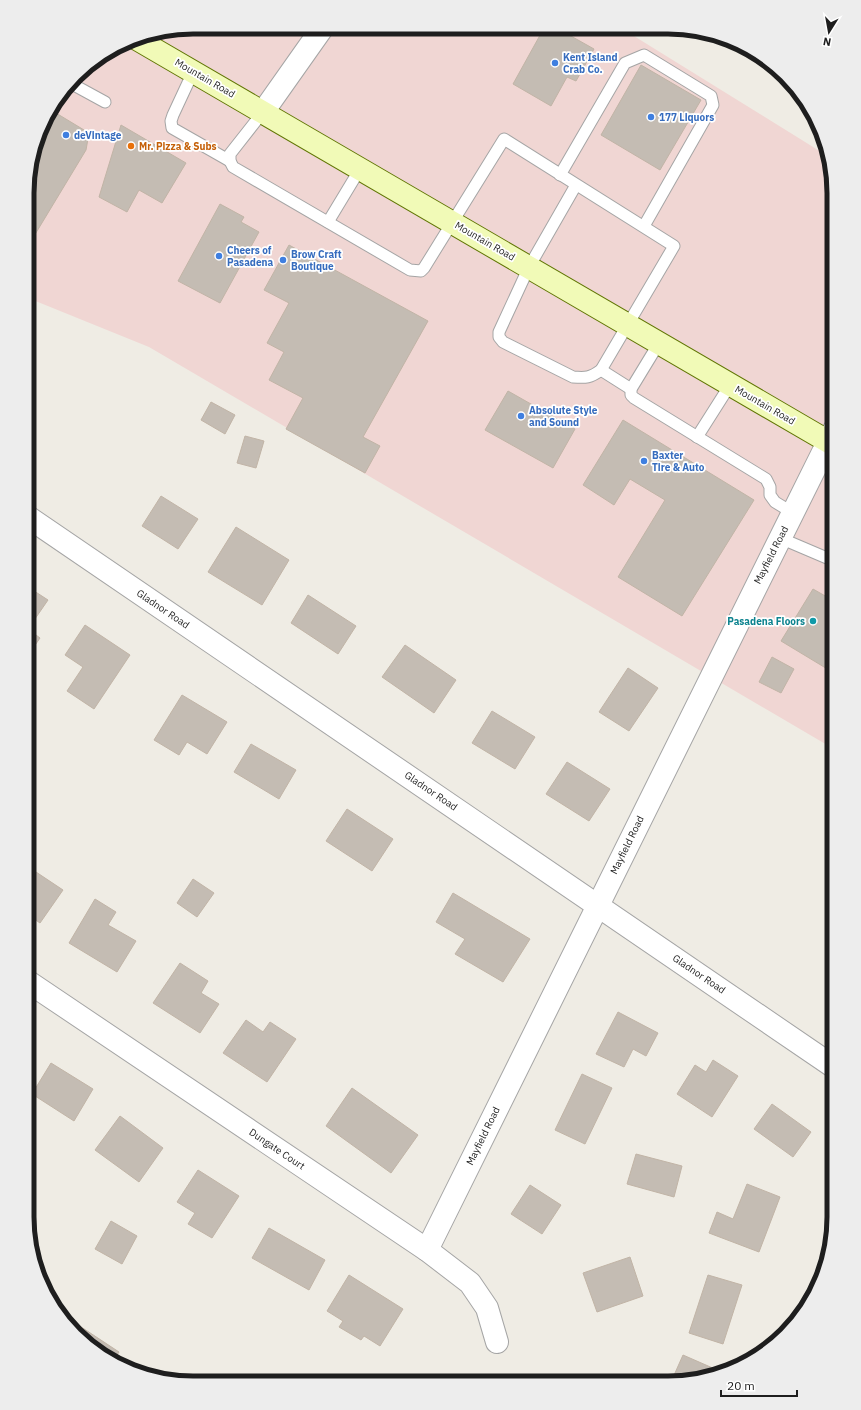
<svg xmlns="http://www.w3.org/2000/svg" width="861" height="1410" viewBox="0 0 861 1410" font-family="'IBM Plex Sans',sans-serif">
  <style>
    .commercial { fill: #f0d6d3 }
    .building { fill: #c4bcb3; stroke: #c1b4a6 }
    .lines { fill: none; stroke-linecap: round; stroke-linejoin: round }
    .lane-casing { stroke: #a5a5a5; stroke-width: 13 }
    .street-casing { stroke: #a5a5a5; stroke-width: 24 }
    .secondary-casing { stroke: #617604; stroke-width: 24 }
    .lane { stroke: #fff; stroke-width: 11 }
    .street { stroke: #fff; stroke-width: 22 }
    .secondary { stroke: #f1fab7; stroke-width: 22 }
    .shop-dot { fill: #3f7fe0; stroke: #fff; stroke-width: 1.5 }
    .food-dot { fill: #e8710a; stroke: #fff; stroke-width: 1.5 }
    .culture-dot { fill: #0f9aa8; stroke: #fff; stroke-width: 1.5 }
    .labels { text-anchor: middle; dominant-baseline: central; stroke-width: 3.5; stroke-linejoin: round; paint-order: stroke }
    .shop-label { font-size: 10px; font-weight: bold; fill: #366cbe; stroke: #fff; text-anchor: start }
    .street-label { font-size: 10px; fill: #1e1e1e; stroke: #fff }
    .food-label { font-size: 10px; font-weight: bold; fill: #c56008; stroke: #fff; text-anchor: start }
    .culture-label { font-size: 10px; font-weight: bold; fill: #0d838f; stroke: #fff; text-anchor: end }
    .rim { fill: none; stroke: #1e1e1e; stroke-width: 5 }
  </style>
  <rect width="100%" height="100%" fill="#efece4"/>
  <!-- commercial -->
  <polygon class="commercial" points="193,27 621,28 826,155 834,193 834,749 149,347 28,298 28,171 44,119 83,68 129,40"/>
  <!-- building -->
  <g class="building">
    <polygon points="544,28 547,28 559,35 562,31 594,49 576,81 567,77 551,106 513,84"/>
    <polygon points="641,65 701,100 660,170 601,135"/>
    <polygon points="51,110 89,133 86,150 28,246 28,171 44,119"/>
    <polygon points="121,125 186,163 162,203 139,190 127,212 99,197"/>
    <polygon points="220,204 244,217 241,222 259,232 220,303 178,281"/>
    <polygon points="289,245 428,321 363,437 380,446 365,473 286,429 303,398 269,380 284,352 267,343 289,303 264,290"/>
    <polygon points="508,391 575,429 553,468 485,430"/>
    <polygon points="28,400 34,404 28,414"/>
    <polygon points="211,402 235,415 225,434 201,420"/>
    <polygon points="623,420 754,500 682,616 618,577 665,500 630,479 614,505 583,485"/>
    <polygon points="245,436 264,441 256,468 237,463"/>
    <polygon points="161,496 198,519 178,549 142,526"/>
    <polygon points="236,527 289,560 262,605 208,572"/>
    <polygon points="28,587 48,600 28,629"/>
    <polygon points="813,589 834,601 834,673 781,641"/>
    <polygon points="308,595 356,626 338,654 291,623"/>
    <polygon points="85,625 130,655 94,709 67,691 83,667 65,655"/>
    <polygon points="28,629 40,638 31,651 28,649"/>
    <polygon points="405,645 456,680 434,713 382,677"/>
    <polygon points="772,657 794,669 781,693 759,682"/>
    <polygon points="628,668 658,688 629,731 599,712"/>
    <polygon points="182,695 227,722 207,754 187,742 179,755 154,740"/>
    <polygon points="492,711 535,737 515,769 472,743"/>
    <polygon points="251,744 296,770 279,799 234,772"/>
    <polygon points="567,762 610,789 589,821 546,794"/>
    <polygon points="347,809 393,839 372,871 326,841"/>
    <polygon points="27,866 63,890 40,923 27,914"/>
    <polygon points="193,879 214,893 197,917 177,903"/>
    <polygon points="453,893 530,939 503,982 455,954 465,939 436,922"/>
    <polygon points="95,899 116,912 108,925 136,941 117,972 69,943"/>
    <polygon points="180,963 208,981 201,993 219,1004 200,1033 153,1003"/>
    <polygon points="834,990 834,1000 829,997"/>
    <polygon points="618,1012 658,1033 646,1056 633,1049 624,1067 596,1054"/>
    <polygon points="246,1020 263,1032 270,1022 296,1039 267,1082 223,1053"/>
    <polygon points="713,1060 738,1076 712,1117 677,1094 695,1065 706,1072"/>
    <polygon points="51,1063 93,1089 74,1121 32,1094"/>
    <polygon points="582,1074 612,1088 585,1144 555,1130"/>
    <polygon points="352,1088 418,1135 391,1173 326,1126"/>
    <polygon points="772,1104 811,1132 793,1157 754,1129"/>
    <polygon points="120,1116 163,1148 139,1182 95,1150"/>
    <polygon points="636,1154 682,1166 674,1197 627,1184"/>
    <polygon points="198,1170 239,1196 212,1238 188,1224 195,1213 177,1202"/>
    <polygon points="747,1184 780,1197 759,1252 709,1233 717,1212 733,1219"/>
    <polygon points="530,1185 561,1205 542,1234 511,1214"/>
    <polygon points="111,1221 137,1236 122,1264 95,1249"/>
    <polygon points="269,1228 325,1260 309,1290 252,1258"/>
    <polygon points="630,1257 643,1296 597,1312 583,1273"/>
    <polygon points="349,1275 403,1309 380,1346 364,1336 361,1340 339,1327 343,1321 327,1311"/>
    <polygon points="708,1275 742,1285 723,1344 689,1333"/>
    <polygon points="60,1313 119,1352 113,1361 92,1349 61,1318 59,1314"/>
    <polygon points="683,1355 715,1369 713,1374 671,1382"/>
  </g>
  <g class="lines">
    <defs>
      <g id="lane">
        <polyline points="193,72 173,115 171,121 172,128 230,161"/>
        <polyline points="72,84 105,102"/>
        <path d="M 263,112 L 230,154 L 230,161 L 233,167 L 410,270 L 421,271 L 424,268 L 504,139 L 674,246 L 601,370 C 590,378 586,378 573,377 L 503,342 L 499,337 L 499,332 L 529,267 L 576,185"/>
        <polyline points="560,175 625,63 644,55 711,96 713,105 644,226"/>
        <polyline points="328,222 360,169"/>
        <polyline points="659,343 631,389 631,395 634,398 766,479 770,487 770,495 775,502 793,513"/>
        <polyline points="601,370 631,389"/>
        <polyline points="697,437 730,385"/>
        <polyline points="780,538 834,561"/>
      </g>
      <g id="street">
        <polyline points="263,112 323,27"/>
        <polyline points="28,517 834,1067"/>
        <polyline points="27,981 427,1250 470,1283 487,1308 497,1342"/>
        <polyline points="427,1250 834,430"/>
      </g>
      <polyline id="secondary" points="135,38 834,445"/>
    </defs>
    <!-- lane casing -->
    <use href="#lane" class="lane-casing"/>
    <!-- street casing -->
    <use href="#street" class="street-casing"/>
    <!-- secondary casing -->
    <use href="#secondary" class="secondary-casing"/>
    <!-- lane -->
    <use href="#lane" class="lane"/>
    <!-- street -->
    <use href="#street" class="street"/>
    <!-- secondary -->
    <use href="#secondary" class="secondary"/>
  </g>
  <!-- markers -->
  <g class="shop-dot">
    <circle cx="555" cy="63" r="4"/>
    <circle cx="651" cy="117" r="4"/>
    <circle cx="66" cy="135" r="4"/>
    <circle cx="219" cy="256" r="4"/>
    <circle cx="283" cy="260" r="4"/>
    <circle cx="521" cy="416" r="4"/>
    <circle cx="644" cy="461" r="4"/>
  </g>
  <circle class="food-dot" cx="131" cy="146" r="4"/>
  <circle class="culture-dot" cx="813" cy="621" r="4"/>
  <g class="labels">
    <!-- shop labels -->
    <g class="shop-label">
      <text x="563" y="57">Kent Island<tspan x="563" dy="12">Crab Co.</tspan></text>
      <text x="659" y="117">177 Liquors</text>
      <text x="74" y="135">deVintage</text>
      <text x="227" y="250">Cheers of<tspan x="227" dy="12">Pasadena</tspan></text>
      <text x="291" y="254">Brow Craft<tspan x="291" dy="12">Boutique</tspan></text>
      <text x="529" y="410">Absolute Style<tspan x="529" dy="12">and Sound</tspan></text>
      <text x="652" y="455">Baxter<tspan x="652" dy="12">Tire &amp; Auto</tspan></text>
    </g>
    <!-- street labels -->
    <g class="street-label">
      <text transform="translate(205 78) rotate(30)">Mountain Road</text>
      <text transform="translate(485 241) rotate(30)">Mountain Road</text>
      <text transform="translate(765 405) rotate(30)">Mountain Road</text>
      <text transform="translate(771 555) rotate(-63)">Mayfield Road</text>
      <text transform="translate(163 609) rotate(34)">Gladnor Road</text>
      <text transform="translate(431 791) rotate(34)">Gladnor Road</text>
      <text transform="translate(627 845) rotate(-64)">Mayfield Road</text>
      <text transform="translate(699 974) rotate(34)">Gladnor Road</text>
      <text transform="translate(483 1136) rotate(-64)">Mayfield Road</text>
      <text transform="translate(277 1149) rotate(34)">Dungate Court</text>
    </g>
    <!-- food labels -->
    <g class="food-label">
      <text x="139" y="146">Mr. Pizza &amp; Subs</text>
    </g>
    <!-- culture labels -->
    <g class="culture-label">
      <text x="805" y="621">Pasadena Floors</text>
    </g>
  </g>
  <!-- crop -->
  <path d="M0 0H861V1410H0ZM193 34H668A159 159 0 0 1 827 193V1217A159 159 0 0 1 668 1376H193A159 159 0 0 1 34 1217V193A159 159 0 0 1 193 34Z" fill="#ededed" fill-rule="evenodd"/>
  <path class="rim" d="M193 34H668A159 159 0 0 1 827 193V1217A159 159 0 0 1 668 1376H193A159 159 0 0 1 34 1217V193A159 159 0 0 1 193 34Z"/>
  <!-- north arrow -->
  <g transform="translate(829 32) rotate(191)" stroke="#ffffff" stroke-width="3" paint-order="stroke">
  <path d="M0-3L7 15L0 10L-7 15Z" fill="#1e1e1e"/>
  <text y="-6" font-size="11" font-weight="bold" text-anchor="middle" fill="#1e1e1e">N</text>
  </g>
  <!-- scale -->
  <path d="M721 1390v6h76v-6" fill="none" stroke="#1e1e1e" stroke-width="2"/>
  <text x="727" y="1390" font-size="12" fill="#1e1e1e" stroke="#ffffff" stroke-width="3" paint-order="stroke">20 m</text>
</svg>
